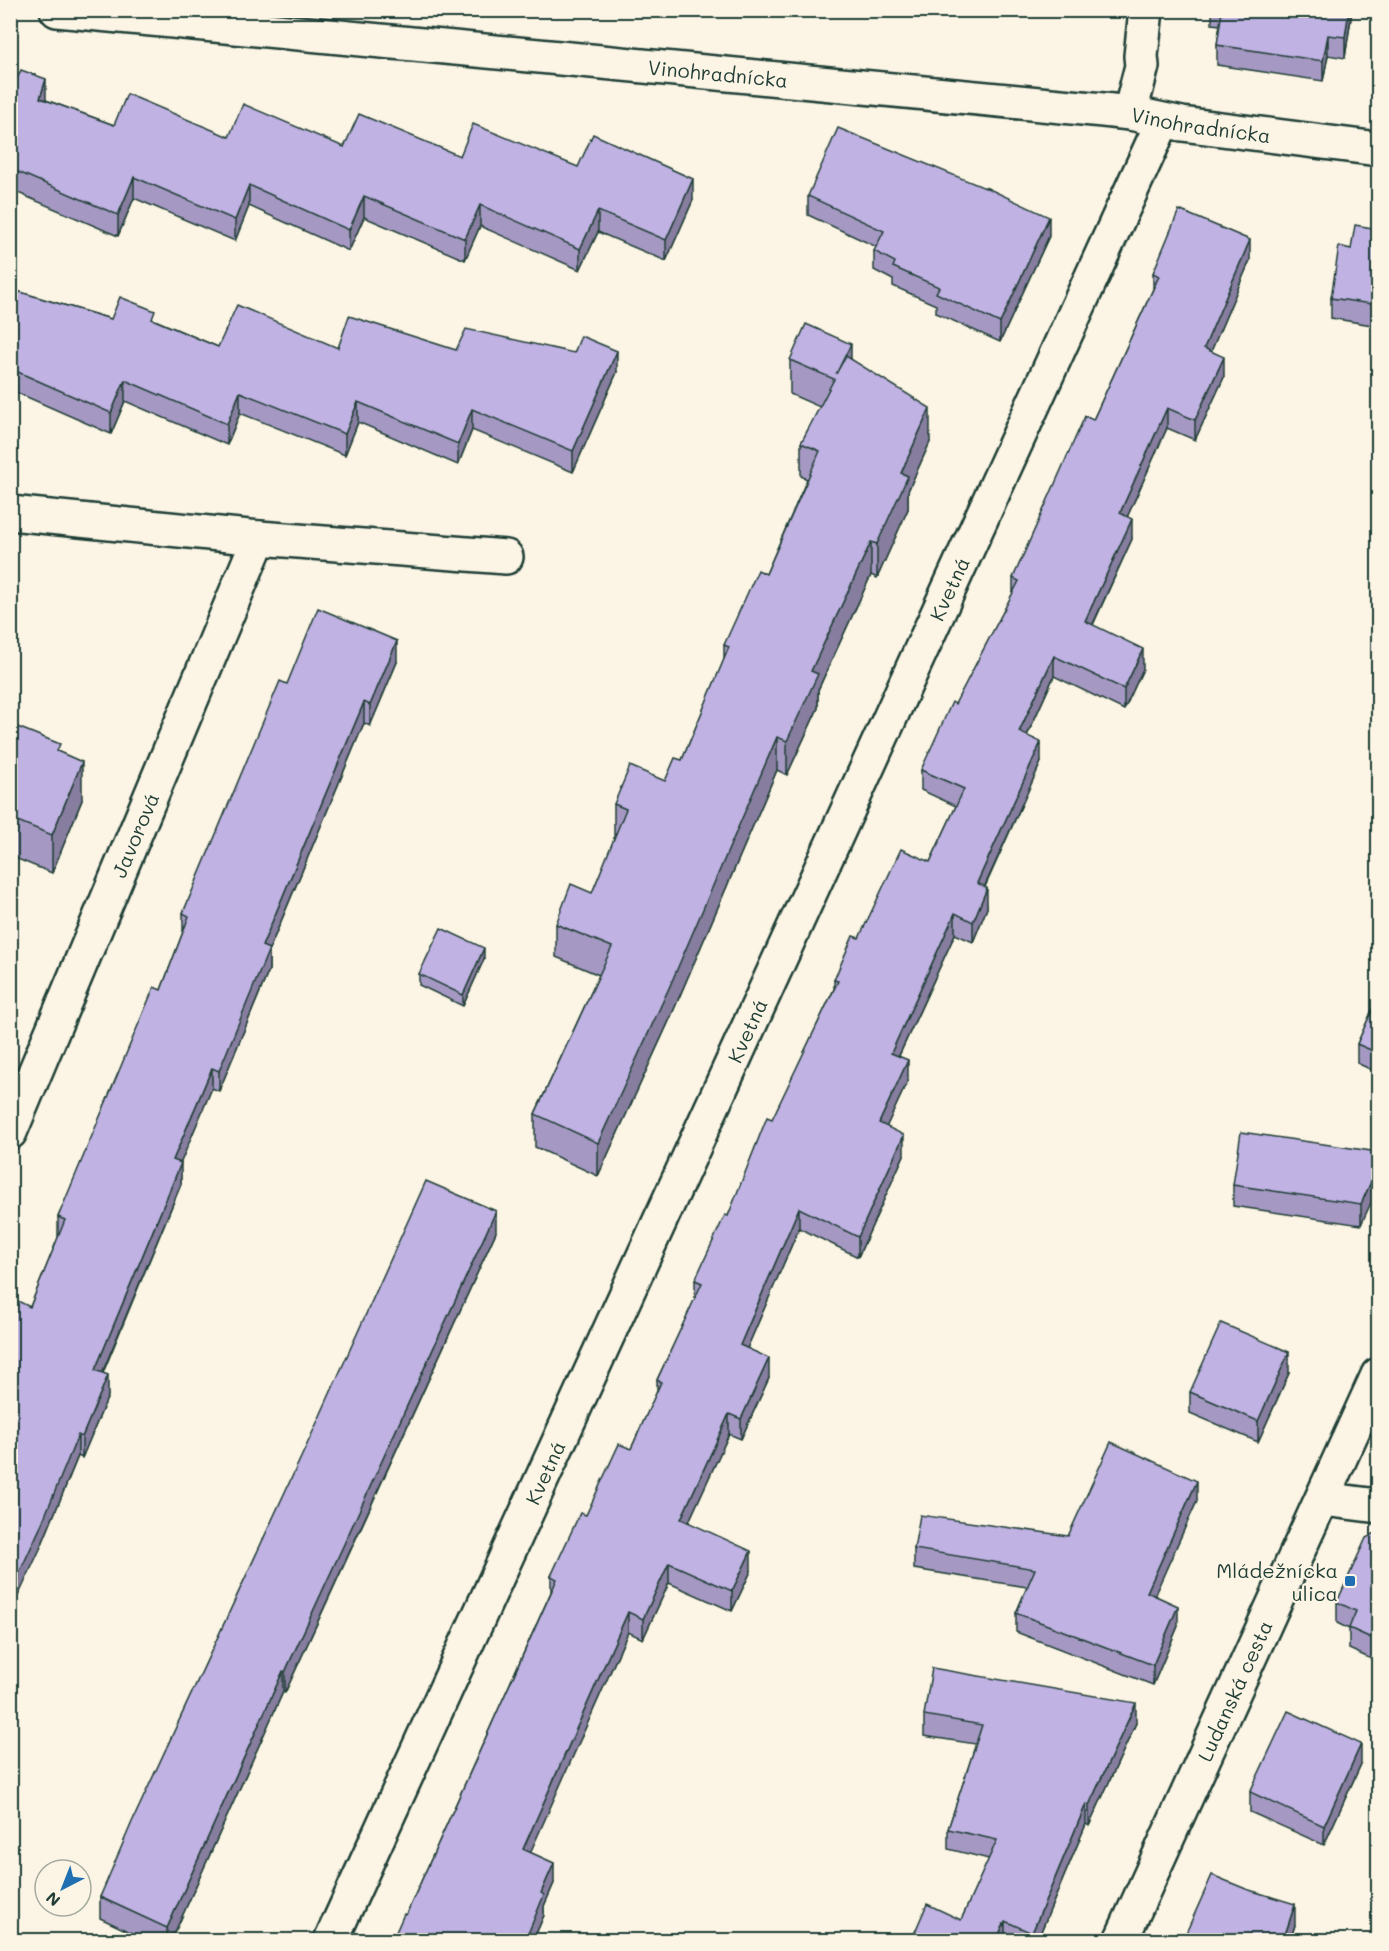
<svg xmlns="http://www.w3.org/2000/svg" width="1389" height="1951" viewBox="0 0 1389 1951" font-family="Mali,sans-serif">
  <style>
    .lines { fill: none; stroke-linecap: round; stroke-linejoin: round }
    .minor-casing { stroke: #1f3d34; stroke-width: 38 }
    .tertiary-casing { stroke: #1f3d34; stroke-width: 38 }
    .minor { stroke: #fcf5e5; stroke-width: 33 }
    .tertiary { stroke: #fcf5e5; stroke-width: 33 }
    .wall { fill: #a599c3; stroke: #1f3d34; stroke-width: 1.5 }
    .shaded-wall { fill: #867d9f; stroke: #1f3d34; stroke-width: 1.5 }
    .building { fill: #c0b2e3; stroke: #1f3d34; stroke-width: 1.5 }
    .poi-dot { fill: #1f6fb2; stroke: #fcf5e5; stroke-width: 2 }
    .labels { text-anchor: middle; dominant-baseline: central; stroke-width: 4.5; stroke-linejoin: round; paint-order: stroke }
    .street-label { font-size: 20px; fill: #1f3d34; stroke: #fcf5e5 }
    .poi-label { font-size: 20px; fill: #1f3d34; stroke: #fcf5e5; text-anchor: end }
  </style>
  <rect width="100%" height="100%" fill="#fcf5e5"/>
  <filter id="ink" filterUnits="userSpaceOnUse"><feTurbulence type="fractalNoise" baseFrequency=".0167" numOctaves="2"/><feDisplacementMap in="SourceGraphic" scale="12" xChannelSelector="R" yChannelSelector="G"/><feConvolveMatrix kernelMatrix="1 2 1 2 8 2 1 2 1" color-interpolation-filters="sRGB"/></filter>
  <g filter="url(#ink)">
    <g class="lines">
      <defs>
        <g id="minor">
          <path id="s1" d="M 57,10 L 1103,110 L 1130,113 L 1182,124 L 1378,149"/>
          <polyline points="1130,113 1142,66 1141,56 1146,10"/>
          <polyline points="10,513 259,538 10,1132"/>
          <polyline points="259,538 506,557"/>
          <polyline points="1323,1499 1378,1506"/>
          <path id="s2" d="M 331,1940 L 1163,121"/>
        </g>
        <g id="tertiary">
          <path id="s3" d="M 1121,1940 L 1378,1375"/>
        </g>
      </defs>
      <!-- minor casing -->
      <use href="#minor" class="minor-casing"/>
      <!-- tertiary casing -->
      <use href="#tertiary" class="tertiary-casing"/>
      <!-- minor -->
      <use href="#minor" class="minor"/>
      <!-- tertiary -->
      <use href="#tertiary" class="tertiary"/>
    </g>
    <!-- wall -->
    <g class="wall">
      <polygon points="994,10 1068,10 1067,16"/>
      <polygon points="1069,10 1097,10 1097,15"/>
      <polygon points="1212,10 1378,10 1378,16 1352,12 1345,58 1328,55 1323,81 1217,65 1217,45 1220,25 1212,24"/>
      <polygon points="10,94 46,100 114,125 229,137 460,156 578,167 693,200 666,261 598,232 580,270 480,226 465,260 364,217 349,251 249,206 235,241 134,198 118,236 16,192 10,210"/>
      <polygon points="808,196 1049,236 1000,342 936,313 936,305 893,286 893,280 874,270 874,251 877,247 808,215"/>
      <polygon points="1378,229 1378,326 1331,318 1331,298 1351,249"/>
      <polygon points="1250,260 1211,351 1224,377 1195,440 1167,428 1127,517 1132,539 1093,625 1143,669 1124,710 1054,676 1027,736 1041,762 985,887 987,908 973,942 955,934 899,1056 908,1080 886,1127 904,1155 858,1257 799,1228 747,1348 769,1378 741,1439 729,1434 688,1523 751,1571 732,1611 669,1583 643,1639 628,1632 530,1852 554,1883 544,1906 544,1915 533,1941 392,1941 406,1915 551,1592 551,1576 586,1515 631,1449 657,1392 657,1380 695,1299 695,1280 728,1216 834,989 834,980 859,938 930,862 956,806 921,790 921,770 1013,593 1013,578 1093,420 1153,289 1153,273"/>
      <polygon points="10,289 111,319 155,320 218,347 456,350 617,372 573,472 472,430 458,465 358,422 345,455 240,413 227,445 125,401 111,434 11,390"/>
      <polygon points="851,359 930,442 908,491 908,509 877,578 871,575 818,690 818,708 787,775 777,770 669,1021 598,1176 535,1147 535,1114 599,975 556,957 556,924 592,893 615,838 614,838 614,804 665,781 682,760 724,660 724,645 766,574 807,479 801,476 801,443 820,407 790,394 790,360"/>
      <polygon points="397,662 370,726 364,723 269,950 269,970 219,1091 212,1088 180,1163 181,1184 103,1373 108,1396 82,1458 78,1456 40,1549 30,1307 58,1238 58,1217 161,990 183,932 183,913 287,684"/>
      <polygon points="10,724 60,753 82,800 52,873 10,856"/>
      <polygon points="484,959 463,1006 419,985 419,974"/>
      <polygon points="1378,997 1378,1073 1357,1063 1357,1044"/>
      <polygon points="1378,1152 1361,1225 1233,1206 1233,1185"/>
      <polygon points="496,1232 344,1565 285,1693 283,1692 171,1941 149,1941 100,1918 100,1897"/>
      <polygon points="1289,1373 1258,1442 1190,1413 1190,1392"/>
      <polygon points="1197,1501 1154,1595 1178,1626 1153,1685 1016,1632 1016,1613 1027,1587 914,1569 914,1549 1068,1536"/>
      <polygon points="1378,1532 1378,1662 1349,1649 1349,1629 1337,1623 1337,1602"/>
      <polygon points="924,1715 1136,1723 1089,1826 1086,1824 1037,1941 911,1941 961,1920 989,1859 948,1849 948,1829 976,1744 924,1736"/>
      <polygon points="1361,1764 1324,1845 1250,1812 1250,1792"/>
      <polygon points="1246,1889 1295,1925 1290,1941 1186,1941 1186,1933"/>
    </g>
    <!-- shaded-wall -->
    <g class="shaded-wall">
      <polygon points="1349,10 1352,10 1345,58 1345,37"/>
      <polygon points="1328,35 1328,55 1323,81 1323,61"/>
      <polygon points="46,79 46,100 40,98"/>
      <polygon points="16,171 16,192 10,210 10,189"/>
      <polygon points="134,177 134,198 118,236 118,215"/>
      <polygon points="693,179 693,200 666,261 666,240"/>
      <polygon points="249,185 249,206 235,241 235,220"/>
      <polygon points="364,196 364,217 349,251 349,230"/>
      <polygon points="480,205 480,226 465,260 465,239"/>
      <polygon points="598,211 598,232 580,270 580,249"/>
      <polygon points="1049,217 1049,236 1000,342 1000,323"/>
      <polygon points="1250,240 1250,260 1204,368 1204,348"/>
      <polygon points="851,344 851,377 836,374"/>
      <polygon points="617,351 617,372 573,472 573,451"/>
      <polygon points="1224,357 1224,377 1195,440 1195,420"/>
      <polygon points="125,380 125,401 111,434 111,413"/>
      <polygon points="240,392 240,413 227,445 227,424"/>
      <polygon points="358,402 358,422 345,455 345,434"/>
      <polygon points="930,408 930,442 908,491 908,509 877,578 877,544 901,473"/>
      <polygon points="1167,408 1167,428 1120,533 1120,513"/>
      <polygon points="472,409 472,430 458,465 458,444"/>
      <polygon points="1132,519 1132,539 1085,641 1085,621"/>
      <polygon points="871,542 871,575 818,690 818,708 787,775 787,741 811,671"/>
      <polygon points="397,641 397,662 370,726 370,705"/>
      <polygon points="1143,649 1143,669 1124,710 1124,689"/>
      <polygon points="1054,656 1054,676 1019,753 1019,732"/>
      <polygon points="364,702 364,723 269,950 269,970 219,1091 219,1071 262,946"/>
      <polygon points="777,737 777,770 669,1021 598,1176 598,1143"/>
      <polygon points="1041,742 1041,762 977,903 977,883"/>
      <polygon points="82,762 82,800 52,873 52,835"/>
      <polygon points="987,888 987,908 973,942 973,922"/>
      <polygon points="955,913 955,934 891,1073 891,1053"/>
      <polygon points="484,948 484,959 463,1006 463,995"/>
      <polygon points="908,1060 908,1080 879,1143 879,1123"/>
      <polygon points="212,1068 212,1088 173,1181 173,1160"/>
      <polygon points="904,1135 904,1155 858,1257 858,1237"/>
      <polygon points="181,1163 181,1184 95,1390 95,1370"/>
      <polygon points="1378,1166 1378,1187 1361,1225 1361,1204"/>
      <polygon points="799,1208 799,1228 740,1365 740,1345"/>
      <polygon points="496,1211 496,1232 285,1693 285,1672"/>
      <polygon points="1289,1352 1289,1373 1258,1442 1258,1421"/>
      <polygon points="769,1358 769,1378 741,1439 741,1419"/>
      <polygon points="108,1375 108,1396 82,1458 82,1437"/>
      <polygon points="729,1414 729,1434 681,1539 681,1519"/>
      <polygon points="78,1435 78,1456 40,1549 10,1614 10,1593"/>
      <polygon points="1197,1481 1197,1501 1147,1612 1147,1592"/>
      <polygon points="751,1551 751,1571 732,1611 732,1591"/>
      <polygon points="669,1563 669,1583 643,1639 643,1619"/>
      <polygon points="1178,1606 1178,1626 1153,1685 1153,1665"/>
      <polygon points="628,1612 628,1632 523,1869 523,1849"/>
      <polygon points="283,1671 283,1692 171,1941 167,1941 167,1928"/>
      <polygon points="1136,1703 1136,1723 1089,1826 1089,1805"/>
      <polygon points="1361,1744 1361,1764 1324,1845 1324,1826"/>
      <polygon points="1086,1804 1086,1824 1037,1941 1032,1941 1032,1933"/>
      <polygon points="554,1863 554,1883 544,1906 544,1915 533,1941 525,1941 541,1893"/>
      <polygon points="1295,1904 1295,1925 1290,1941 1283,1941"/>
      <polygon points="1005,1921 1005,1941 996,1941"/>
    </g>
    <!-- building -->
    <g class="building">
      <polygon points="1222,10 1349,10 1345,37 1328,35 1323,61 1217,45"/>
      <polygon points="21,70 46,79 40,98 114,125 127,94 229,137 243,104 344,147 359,114 460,156 473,124 578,167 593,134 693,179 666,240 598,211 580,249 480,205 465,239 364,196 349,230 249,185 235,220 134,177 118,215 16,171 10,189 10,94"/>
      <polygon points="838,128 985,188 985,187 1049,217 1000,323 936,293 939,287 893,267 895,262 874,251 884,231 808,196"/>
      <polygon points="1179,210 1250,240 1204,348 1224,357 1195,420 1167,408 1120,513 1132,519 1085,621 1143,649 1124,689 1054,656 1019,732 1041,742 977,883 987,888 973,922 955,913 891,1053 908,1060 879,1123 904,1135 858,1237 799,1208 740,1345 769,1358 741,1419 729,1414 681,1519 751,1551 732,1591 669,1563 643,1619 628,1612 523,1849 554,1863 541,1893 544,1895 525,1941 392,1941 404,1914 406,1915 557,1579 551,1576 580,1513 586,1515 619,1444 631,1449 661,1382 657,1380 702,1283 695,1280 725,1215 728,1216 767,1117 772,1119 838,981 834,980 853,936 859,938 901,849 930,862 964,789 921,770 952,702 955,704 1019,581 1013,578 1085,416 1093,420 1159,276 1153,273"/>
      <polygon points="1355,225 1378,229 1378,305 1331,298 1339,246 1351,249"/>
      <polygon points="10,289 111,319 120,297 155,311 152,319 218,347 237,305 338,348 349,316 456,350 466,329 574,353 581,336 617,351 573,451 472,409 458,444 358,402 345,434 240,392 227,424 125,380 111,413 11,369 10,370"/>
      <polygon points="806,324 851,344 836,374 846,356 930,408 901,473 908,476 877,544 871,542 811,671 818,674 787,741 777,737 669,988 598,1143 535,1114 612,947 556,924 571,884 592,893 626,809 614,804 630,766 665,781 675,758 682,760 729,647 724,645 758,570 766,574 820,451 801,443 834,379 790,360"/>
      <polygon points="318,608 397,641 370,705 364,702 262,946 269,949 219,1071 212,1068 173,1160 181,1163 95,1370 108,1375 82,1437 78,1435 40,1528 10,1593 10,1318 18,1301 30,1307 65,1220 58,1217 154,987 161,990 189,916 183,913 280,681 287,684"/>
      <polygon points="10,724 60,744 57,751 82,762 52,835 10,818"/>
      <polygon points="441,928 484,948 463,995 419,974"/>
      <polygon points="1378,997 1378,1053 1357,1044"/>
      <polygon points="1241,1132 1378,1152 1378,1166 1361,1204 1233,1185"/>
      <polygon points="426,1181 496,1211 344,1544 285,1672 283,1671 167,1928 100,1897 132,1822 310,1438"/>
      <polygon points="1221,1323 1289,1352 1258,1421 1190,1392"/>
      <polygon points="1111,1442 1197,1481 1147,1592 1178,1606 1153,1665 1016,1613 1035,1569 914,1549 920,1515 1068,1536"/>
      <polygon points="1377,1532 1378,1532 1378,1641 1349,1628 1356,1611 1337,1602 1366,1538"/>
      <polygon points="932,1668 1136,1703 1089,1805 1086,1804 1032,1933 1005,1921 996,1941 911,1941 927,1904 961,1920 997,1840 948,1829 982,1725 924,1715"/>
      <polygon points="1288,1711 1361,1744 1324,1826 1250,1792"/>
      <polygon points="1212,1875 1246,1889 1295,1904 1283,1941 1208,1941 1186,1933"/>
    </g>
  </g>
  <!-- markers -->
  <rect class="poi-dot" x="1344" y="1575" width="12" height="12" rx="3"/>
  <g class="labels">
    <!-- street labels -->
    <g class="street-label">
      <text stroke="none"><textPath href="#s1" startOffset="664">Vinohradnícka</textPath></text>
      <text stroke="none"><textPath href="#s1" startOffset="1150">Vinohradnícka</textPath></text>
      <text stroke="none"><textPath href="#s2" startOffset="1486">Kvetná</textPath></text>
      <text transform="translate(135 835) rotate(-67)">Javorová</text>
      <text stroke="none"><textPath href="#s2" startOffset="1000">Kvetná</textPath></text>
      <text stroke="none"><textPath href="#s2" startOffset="514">Kvetná</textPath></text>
      <text stroke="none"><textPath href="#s3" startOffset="274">Ludanská cesta</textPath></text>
    </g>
    <!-- poi labels -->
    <g class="poi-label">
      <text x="1338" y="1570">Mládežnícka<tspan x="1338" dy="23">ulica</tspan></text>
    </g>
  </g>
  <!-- margin -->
  <rect width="1389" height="1951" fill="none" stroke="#fcf5e5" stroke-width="36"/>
  <rect x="18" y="18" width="1353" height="1915" fill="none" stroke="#1f3d34" stroke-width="2" filter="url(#ink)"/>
  <!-- north arrow -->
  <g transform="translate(63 1888) rotate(222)"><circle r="28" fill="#fcf5e5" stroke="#a4ab9e" stroke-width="1.5"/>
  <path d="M0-4.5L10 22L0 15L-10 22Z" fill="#1f6fb2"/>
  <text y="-9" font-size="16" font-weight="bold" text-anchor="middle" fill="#1f3d34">N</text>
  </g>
</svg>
